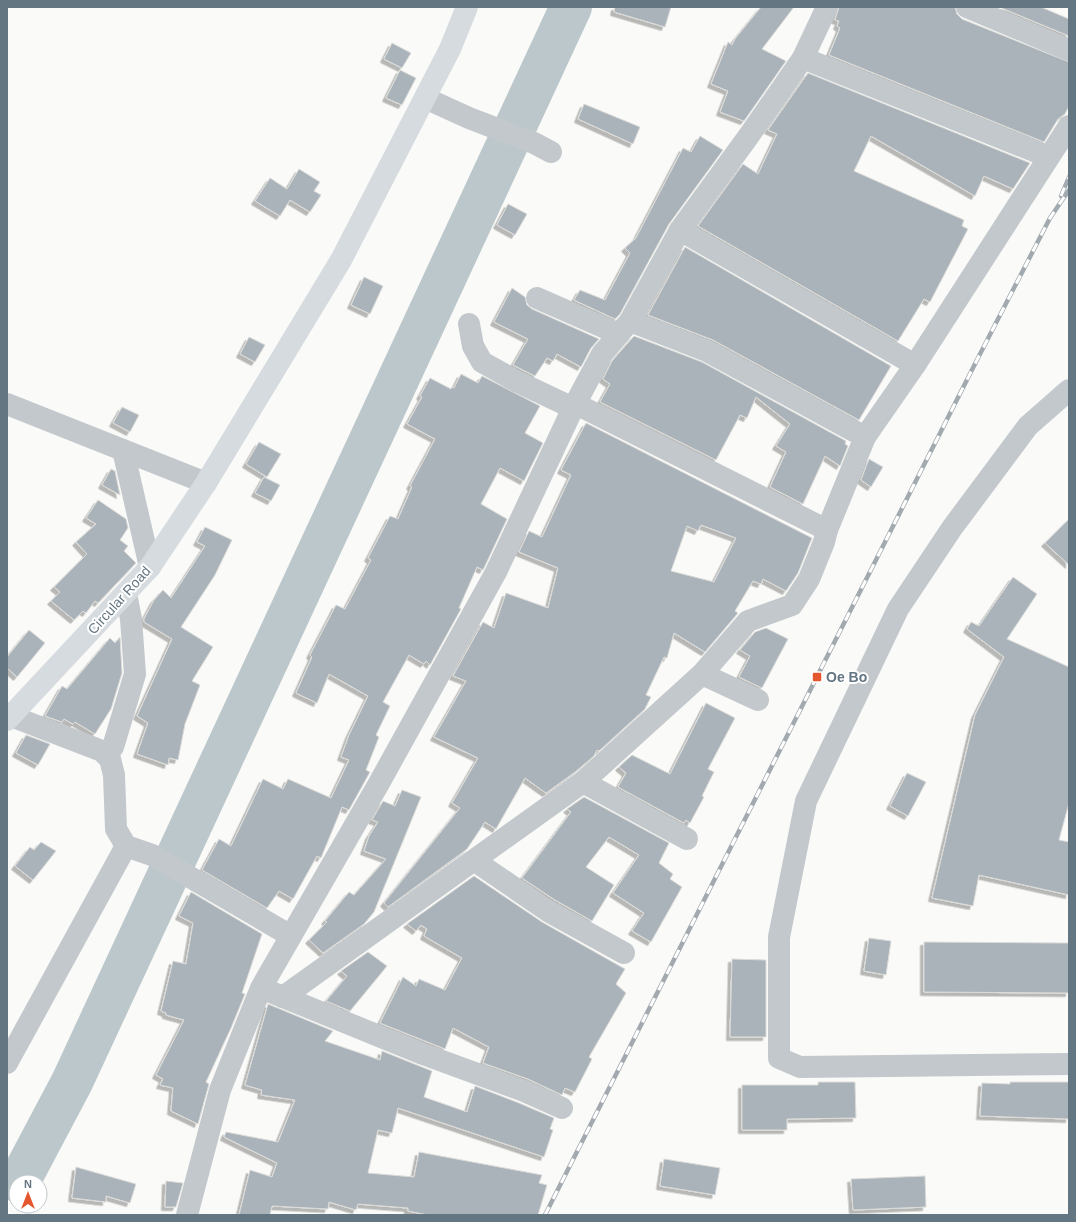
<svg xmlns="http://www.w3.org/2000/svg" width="1076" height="1222" viewBox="0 0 1076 1222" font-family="Arial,sans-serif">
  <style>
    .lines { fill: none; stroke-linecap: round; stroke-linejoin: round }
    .river { stroke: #bbc7cb; stroke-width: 42 }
    .building { fill: #aab3b9; stroke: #dcdcda; fill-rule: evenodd; filter: url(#shadow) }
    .minor { stroke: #c3c8cc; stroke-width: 22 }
    .major { stroke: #d6dbdf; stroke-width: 22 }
    .rail-casing { stroke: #a2aab0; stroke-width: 4.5 }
    .rail { stroke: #fff; stroke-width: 3; stroke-dasharray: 9; stroke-linecap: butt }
    .poi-dot { fill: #e4572e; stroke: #fff; stroke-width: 1.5 }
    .labels { text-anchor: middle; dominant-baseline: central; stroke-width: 4; stroke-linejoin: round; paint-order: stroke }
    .street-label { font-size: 14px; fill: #657683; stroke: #fff }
    .poi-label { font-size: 14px; font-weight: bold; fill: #657683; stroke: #fff; text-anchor: start }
  </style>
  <defs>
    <filter id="shadow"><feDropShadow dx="-3.5" dy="3.5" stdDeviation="0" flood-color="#0004"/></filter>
  </defs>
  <rect width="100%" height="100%" fill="#fafaf8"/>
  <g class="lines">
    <!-- river -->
    <polyline class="river" points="19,1182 72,1082 571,7"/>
  </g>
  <!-- building -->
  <g class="building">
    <polygon points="615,7 671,7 665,27 614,12"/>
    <polygon points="761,7 794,7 762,49 786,61 744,121 720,112 728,91 711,84 728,42 732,45 735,39"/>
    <polygon points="839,7 955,7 957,14 962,19 1069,62 1069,106 1065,114 1058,119 1044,142 829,55 840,28 837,26 839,21 835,20"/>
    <polygon points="999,7 1041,7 1069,19 1069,36"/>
    <polygon points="392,43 411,53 402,68 384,59"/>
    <polygon points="400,70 416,78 402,105 386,98"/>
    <polygon points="808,73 1030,163 1013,189 984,176 975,196 871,136 854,171 964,220 962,226 968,229 930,302 924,299 898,341 698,226 743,164 758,174 777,134 768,130"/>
    <polygon points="584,104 640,127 633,144 578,119"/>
    <polygon points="700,136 723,150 669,224 620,314 615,319 574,300 580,290 605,300 630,253 625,248 636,238 683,148 691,152"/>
    <polygon points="299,169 320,182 314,191 321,195 310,212 290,200 280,216 255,201 270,178 287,189"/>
    <polygon points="508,204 527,214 515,235 497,225"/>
    <polygon points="685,247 891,366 859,420 713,340 648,315"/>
    <polygon points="364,277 383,286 370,314 351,305"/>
    <polygon points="512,288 525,297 527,305 532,309 599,339 591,348 581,367 557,354 553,361 547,358 535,376 513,365 528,339 494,322"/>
    <polygon points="634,336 702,362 846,441 845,444 848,446 840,466 825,456 803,504 770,487 786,452 776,446 790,424 756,397 747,418 740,415 716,460 600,402 610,384 603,379 612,361"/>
    <polygon points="249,337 265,345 255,362 240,354"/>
    <polygon points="461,374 478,383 482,376 540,406 525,433 543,443 524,481 500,468 481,504 507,519 485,566 483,570 477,567 459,608 461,609 430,665 426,661 424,664 409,655 383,702 390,706 376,735 379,737 366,770 370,772 349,810 342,807 321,858 317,856 293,899 279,891 267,908 202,870 219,839 231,846 263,779 283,789 288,779 331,798 349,760 341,757 349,735 368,696 329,674 317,703 296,693 312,657 310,655 336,605 345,609 371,560 368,558 390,516 398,519 412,487 410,486 435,439 407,424 422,397 420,396 430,378 451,389 452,387 454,388"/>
    <polygon points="122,407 139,415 130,432 113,423"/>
    <path d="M 586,423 L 812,538 L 798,573 L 786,591 L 763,579 L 761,584 L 753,581 L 735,611 L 738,613 L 705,652 L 674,633 L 667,658 L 664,657 L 646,695 L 651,697 L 645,709 L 599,751 L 597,750 L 594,756 L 575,772 L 546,793 L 525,778 L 496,829 L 485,822 L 467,849 L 388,907 L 384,903 L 460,808 L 452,803 L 478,758 L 434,737 L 466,681 L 453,676 L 483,622 L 494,628 L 506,593 L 548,608 L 558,568 L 519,552 L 529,531 L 542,537 L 571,475 L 561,470 ZM 701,525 L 736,538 L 714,582 L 671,571 L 687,526 L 698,531 Z"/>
    <polygon points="259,442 281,454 267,477 246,464"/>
    <polygon points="869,459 883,467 871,487 861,480"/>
    <polygon points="111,469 115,471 120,495 102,485"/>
    <polygon points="264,477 280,485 271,501 255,493"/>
    <polygon points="98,500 126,519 128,528 120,540 128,546 124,551 136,563 98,603 95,601 86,613 83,611 74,620 51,601 60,592 54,587 87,554 76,542 96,524 86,518"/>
    <polygon points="1069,519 1069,565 1045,543"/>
    <polygon points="205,527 232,540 215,575 181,627 213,647 192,681 200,685 185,724 178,760 169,758 168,765 137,754 148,723 137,716 172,639 144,622 144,619 154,600 163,590 171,598 205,546 197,542"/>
    <polygon points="1013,577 1037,594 1007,639 1069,667 1069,803 1059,840 1069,842 1069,895 979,875 973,906 932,898 975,715 1004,657 967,629 971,622 979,626"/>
    <polygon points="766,628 788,639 762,688 739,677 750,656 740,650 755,632"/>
    <polygon points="29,630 45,643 17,677 7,668 7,657"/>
    <polygon points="120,637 122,673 111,709 95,734 75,722 73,724 64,719 62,722 45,716 62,686 67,689 110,638 115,643"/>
    <polygon points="706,703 735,718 708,769 714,772 702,796 704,797 690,823 686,820 684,823 618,787 626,773 619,767 632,755 670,774"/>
    <polygon points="26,735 50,744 38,765 16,753"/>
    <polygon points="907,773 926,782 908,816 890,806"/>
    <polygon points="402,790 421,797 374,912 364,924 323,953 309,940 327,922 325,921 349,892 354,895 386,859 364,851 369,836 378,822 372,820 383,801 395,806"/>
    <polygon points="584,797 669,843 659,863 673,874 670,879 682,887 651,942 632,931 644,913 613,893 639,855 609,837 586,867 614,885 592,921 555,900 522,878 571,812 567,809"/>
    <polygon points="41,842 56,851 33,880 15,866 30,847 34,850"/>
    <polygon points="474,876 542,922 625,969 616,984 626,993 589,1057 592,1059 575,1092 565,1088 562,1095 528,1079 483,1063 489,1047 453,1028 445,1049 380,1023 403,977 416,986 419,979 445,990 462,958 424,936 427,929 421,925 416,931 407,924"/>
    <polygon points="191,892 262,934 242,993 245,994 231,1028 206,1082 209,1084 198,1124 171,1111 173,1088 160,1085 163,1079 156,1075 184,1020 166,1015 166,1013 161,1011 173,961 186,964 193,923 179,916"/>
    <polygon points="869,938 891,941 886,975 864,971"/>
    <polygon points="924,942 1069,943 1069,993 924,992"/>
    <polygon points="368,952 387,966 350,1011 326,1001 347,976 341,971"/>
    <polygon points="732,959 766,960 766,1037 730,1037"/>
    <polygon points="268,1004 333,1031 325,1041 380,1060 382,1051 432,1071 424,1097 467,1112 475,1086 519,1103 554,1118 550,1129 553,1130 544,1157 398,1108 392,1133 378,1130 368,1173 414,1177 419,1152 542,1175 539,1183 547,1185 538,1215 428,1215 408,1211 408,1208 358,1204 356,1210 329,1202 328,1209 272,1206 270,1215 239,1215 250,1170 272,1177 277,1163 224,1137 226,1132 278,1142 295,1100 261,1095 262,1090 245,1085"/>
    <polygon points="818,1082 855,1082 856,1118 787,1119 787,1130 742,1130 742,1085 818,1085"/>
    <polygon points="1010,1082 1069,1082 1069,1119 980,1116 982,1083 1010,1084"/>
    <polygon points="664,1159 720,1168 715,1195 660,1186"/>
    <polygon points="76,1167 136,1184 130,1203 106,1196 106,1202 72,1198"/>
    <polygon points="925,1176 926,1207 853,1210 851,1179"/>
    <polygon points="166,1181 183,1183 176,1207 165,1207"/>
  </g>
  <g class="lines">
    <!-- minor -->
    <g class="minor">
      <polyline points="967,7 1069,50"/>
      <polyline points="803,58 1049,157"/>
      <polyline points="425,98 469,118 534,143 551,152"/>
      <polyline points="680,230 915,365"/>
      <polyline points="537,298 619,334"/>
      <polyline points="630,321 707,351 865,437"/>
      <polyline points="469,324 473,346 482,362 516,381 573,408"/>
      <polyline points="1069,390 1028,426 952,528 898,609 806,801 779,937 779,1058 800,1067 1069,1064"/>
      <polyline points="7,404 206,483"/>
      <polyline points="576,404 827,530"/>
      <polyline points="123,450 150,567"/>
      <polyline points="702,674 758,700"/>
      <polyline points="11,716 102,751 110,759 114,775 116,829 126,846 152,855 291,936"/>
      <polyline points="106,755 113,747 135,674 131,619 126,594"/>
      <polyline points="583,782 687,839"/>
      <polyline points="475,861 548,911 624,953"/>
      <polyline points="271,992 423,1054 524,1091 562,1108"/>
      <polyline points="283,997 583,782 702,674 748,621 792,605 809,579 824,542 827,530 865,437 915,365 1069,126"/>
      <polyline points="7,1063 126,846"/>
      <polyline points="187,1215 220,1090 261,988 378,785 496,572 573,408 602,354 630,321 680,230 748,137 803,58 827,7"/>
    </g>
    <!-- major -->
    <polyline class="major" points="7,720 150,567 206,483 341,260 450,49 467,7"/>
    <defs>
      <g id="rail">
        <polyline points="1061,196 1069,177"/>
        <polyline points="545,1215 979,356 1050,218 1069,190"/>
      </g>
    </defs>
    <!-- rail casing -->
    <use href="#rail" class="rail-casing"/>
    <!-- rail -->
    <use href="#rail" class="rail"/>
  </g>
  <!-- markers -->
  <rect class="poi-dot" x="812" y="672" width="10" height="10" rx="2"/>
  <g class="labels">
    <!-- street labels -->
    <g class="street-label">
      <text transform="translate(119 600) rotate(-48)">Circular Road</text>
    </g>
    <!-- poi labels -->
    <g class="poi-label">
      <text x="826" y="677">Oe Bo</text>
    </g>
  </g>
  <!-- border -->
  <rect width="1076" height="1222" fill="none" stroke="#657683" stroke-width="16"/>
  <!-- north arrow -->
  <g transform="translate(28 1194)"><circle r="19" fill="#ffffff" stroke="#c1c8cd"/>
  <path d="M0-3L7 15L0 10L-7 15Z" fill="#e4572e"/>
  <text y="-6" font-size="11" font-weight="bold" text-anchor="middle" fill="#657683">N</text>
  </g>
</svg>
